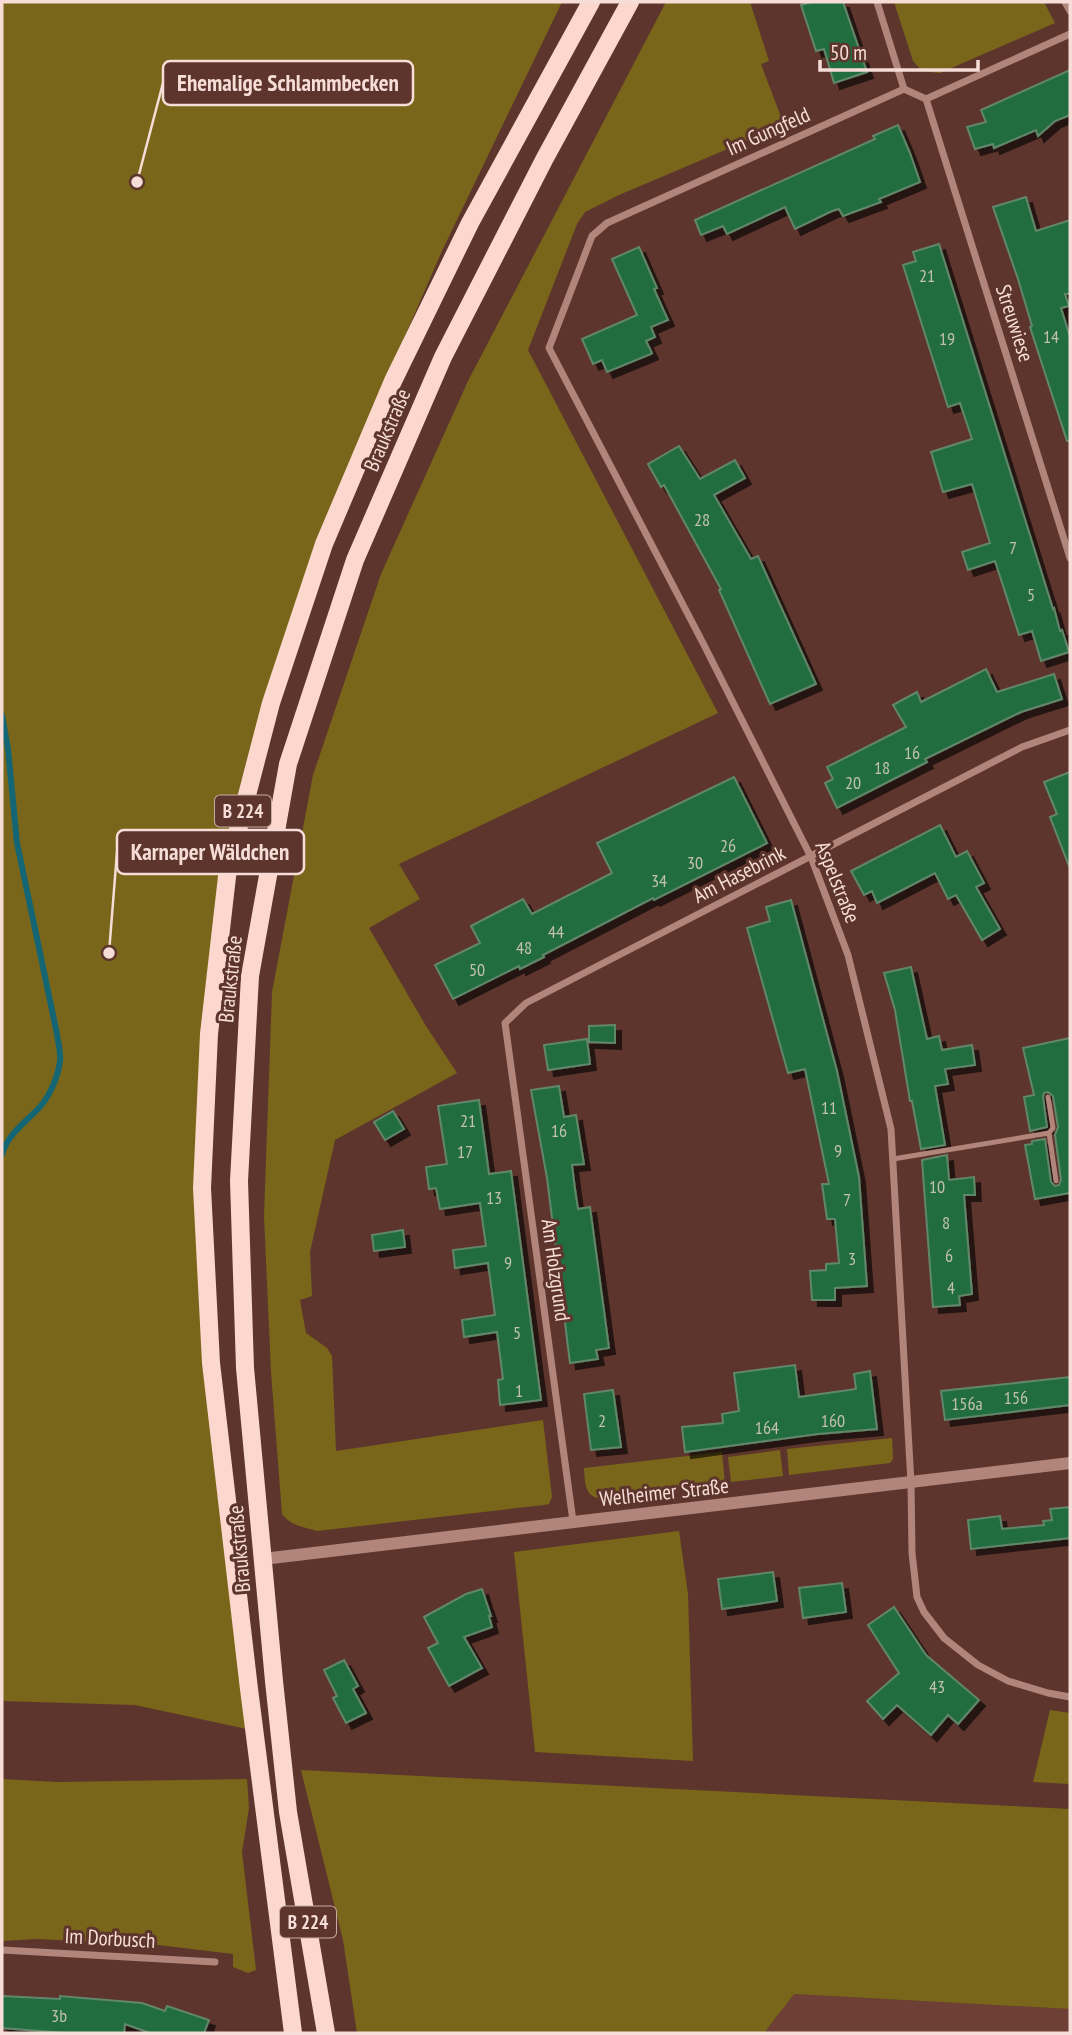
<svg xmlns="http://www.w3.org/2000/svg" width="1072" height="2035" viewBox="0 0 1072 2035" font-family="'PT Sans Narrow',sans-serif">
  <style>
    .built { fill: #6d3f35 }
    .green { fill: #7a661a }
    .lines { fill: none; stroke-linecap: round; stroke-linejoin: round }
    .stream { stroke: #146675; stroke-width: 6 }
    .building { fill: #246d40; stroke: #61876b; stroke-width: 2; filter: url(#shadow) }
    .service { stroke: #b2857b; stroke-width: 5 }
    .minor { stroke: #b2857b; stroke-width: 7 }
    .tertiary { stroke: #b2857b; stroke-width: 12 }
    .primary { stroke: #fcd7ce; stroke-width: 18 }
    .labels { text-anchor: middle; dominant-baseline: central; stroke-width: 6; stroke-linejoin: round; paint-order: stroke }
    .number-label { font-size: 18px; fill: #c2c1b1 }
    .shield { fill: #5d352c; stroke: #c8aba4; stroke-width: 2 }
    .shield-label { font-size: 19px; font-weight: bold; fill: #f6ddd7 }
    .street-label { font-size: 21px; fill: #f6ddd7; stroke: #5d352c }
    .leader { fill: none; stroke: #f6ddd7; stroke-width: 2.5 }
    .callout-dot { fill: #f6ddd7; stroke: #5d352c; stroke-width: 2.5 }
    .callout { fill: #5d352c; stroke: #f6ddd7; stroke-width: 2.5 }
    .callout-label { font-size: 23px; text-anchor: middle; font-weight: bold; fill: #f6ddd7 }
  </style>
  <defs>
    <filter id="shadow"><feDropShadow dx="6" dy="6" stdDeviation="0" flood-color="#0009"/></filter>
  </defs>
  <rect width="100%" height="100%" fill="#5d352c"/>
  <!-- built -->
  <polygon class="built" points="794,1994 1070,2009 1070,2033 764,2033"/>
  <!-- green -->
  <g class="green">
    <polygon points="2,2 562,2 441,253 353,456 227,865 200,1194 256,1731 135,1705 2,1701"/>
    <path d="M 666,2 L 750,2 L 769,61 L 761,64 L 784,125 L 619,195 L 585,212 L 577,224 L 528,350 L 718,713 L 399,864 L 420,899 L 369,928 L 426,1026 L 457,1073 L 335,1140 L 310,1252 L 312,1296 L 300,1300 L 306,1333 L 327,1348 L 332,1356 L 336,1451 L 543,1420 L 552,1497 L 549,1504 L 544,1505 L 317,1531 C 304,1527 291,1526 282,1514 L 271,1372 L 264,1216 L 272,992 L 313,775 L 381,574 L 468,381 Z"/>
    <polygon points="894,2 1044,2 1055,23 940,73 922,71 913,61"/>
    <polygon points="892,1438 893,1459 890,1463 789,1475 787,1449"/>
    <polygon points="780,1450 783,1476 731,1482 728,1457"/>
    <path d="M 722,1452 L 725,1483 L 597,1498 C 584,1494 585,1480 584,1468 Z"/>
    <polygon points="679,1531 688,1594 693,1761 535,1752 514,1552"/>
    <polygon points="1050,1710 1070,1713 1070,1784 1033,1782"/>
    <polygon points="301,1770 1070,1809 1070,2009 794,1994 764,2033 357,2033 343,1940"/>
    <polygon points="2,1779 57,1782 247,1779 249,1808 242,1852 256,1970 248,1973 233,1967 233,1954 158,1945 36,1939 2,1941"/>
  </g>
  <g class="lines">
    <!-- stream -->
    <path class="stream" d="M 2,715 L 8,749 L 17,843 L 57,1034 C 58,1042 61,1053 60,1061 C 58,1078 48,1100 36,1111 C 23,1124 8,1135 2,1154"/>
  </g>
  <!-- building -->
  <g class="building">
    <polygon points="811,2 843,2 867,72 834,83 824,49 816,51 801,5"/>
    <polygon points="1070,70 1070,115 1055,121 1038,136 1036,130 994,148 993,144 975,149 967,127 986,122 981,110"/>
    <polygon points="898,125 910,153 920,182 879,199 881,202 843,216 839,209 832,211 795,229 785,207 727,234 723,226 701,235 695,220 875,139 873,136"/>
    <polygon points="1026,197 1036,231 1070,220 1070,294 1065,294 1069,306 1061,308 1070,337 1070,441 1067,441 1030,327 1032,326 1018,279 993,207"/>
    <polygon points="939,244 1053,609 1054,608 1060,631 1062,630 1069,652 1041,661 1032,631 1019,635 995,561 968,570 962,552 990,543 972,484 943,492 931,452 972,439 960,403 948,407 903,265 916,261 913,252"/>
    <polygon points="639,247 657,288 654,289 668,320 651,327 655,337 646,341 652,353 651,354 607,372 602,360 593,364 582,339 637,315 612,259"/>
    <polygon points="679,446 700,479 735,460 745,478 714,495 751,559 758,556 816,684 770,704 719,590 721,589 664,485 661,487 648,464"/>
    <polygon points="986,669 997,692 1054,674 1062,699 1021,712 925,759 927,762 837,808 825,783 833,779 827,767 906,727 893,705 917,692 921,702"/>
    <polygon points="1070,772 1070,866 1069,866 1050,817 1057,814 1044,782"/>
    <polygon points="734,777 767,843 654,900 653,898 543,955 544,957 520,969 519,966 453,999 435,965 480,943 471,926 523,899 532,914 612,873 597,843"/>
    <polygon points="940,825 956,857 967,851 984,883 976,887 1000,929 982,940 956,895 948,899 935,873 877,903 872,891 864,895 851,871"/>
    <polygon points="791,900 837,1071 859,1177 867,1286 835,1288 835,1300 812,1300 810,1271 826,1270 826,1264 839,1263 835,1219 827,1219 822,1184 829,1184 805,1069 788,1073 747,928 770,921 766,907"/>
    <polygon points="911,967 927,1039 939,1036 942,1050 972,1045 975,1065 945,1069 948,1084 935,1086 945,1145 921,1149 912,1101 910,1101 895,1010 884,973"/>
    <polygon points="615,1025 615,1043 589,1042 589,1026"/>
    <polygon points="1070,1038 1070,1193 1035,1199 1025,1145 1032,1144 1032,1141 1045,1139 1051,1182 1055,1186 1059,1185 1061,1180 1055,1135 1058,1127 1053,1096 1048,1092 1044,1093 1043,1097 1047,1127 1030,1131 1024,1097 1034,1095 1023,1048"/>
    <polygon points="587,1039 590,1064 548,1070 544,1045"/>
    <polygon points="559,1086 564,1117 576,1115 584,1164 572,1165 575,1189 578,1209 590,1207 609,1348 596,1350 598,1359 570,1363 547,1178 531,1090"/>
    <polygon points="479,1100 489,1174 511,1171 541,1400 500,1405 498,1380 503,1379 497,1332 464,1337 462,1320 495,1315 488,1263 455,1268 453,1250 486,1246 480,1203 440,1209 436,1188 429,1189 426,1167 447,1164 438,1106"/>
    <polygon points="393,1111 404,1129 385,1140 374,1122"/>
    <polygon points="947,1155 949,1180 974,1177 975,1195 964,1195 972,1294 959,1296 960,1305 933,1307 922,1160"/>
    <polygon points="403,1230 405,1247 374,1251 372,1235"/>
    <polygon points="795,1365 799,1397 856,1389 854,1374 870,1371 877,1429 818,1434 685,1452 682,1427 723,1423 722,1414 739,1411 734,1373"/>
    <polygon points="1070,1377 1070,1405 945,1420 941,1391"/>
    <polygon points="613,1390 621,1447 591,1450 584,1394"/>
    <polygon points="1070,1507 1070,1538 971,1549 968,1520 1000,1516 1002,1529 1044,1525 1043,1521 1052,1520 1050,1509"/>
    <polygon points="773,1572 777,1601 722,1609 718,1579"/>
    <polygon points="842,1583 846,1612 803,1618 799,1588"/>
    <polygon points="482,1589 491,1616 489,1616 492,1627 464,1637 482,1668 449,1686 428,1648 438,1643 424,1617 466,1594"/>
    <polygon points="894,1607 926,1655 979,1700 958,1724 948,1715 931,1735 897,1705 883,1719 867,1701 899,1673 868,1625"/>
    <polygon points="344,1660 358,1686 353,1689 366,1713 346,1723 333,1698 337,1696 324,1670"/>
    <polygon points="2,1996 60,1999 60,1996 142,2003 165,2011 167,2006 209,2020 204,2033 150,2033 125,2024 124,2033 65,2033 2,2028"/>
  </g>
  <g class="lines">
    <!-- service -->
    <g class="service">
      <polyline points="1048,1097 1053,1128 1049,1133"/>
      <polyline points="893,1159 1049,1133 1056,1181"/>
    </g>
    <!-- minor -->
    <g class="minor">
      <polyline points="877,2 904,89"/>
      <polyline points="1065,2 1070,11"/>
      <polyline points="1070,34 926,99 904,89 607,223 592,236 549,348 704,645 811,857 848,955 891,1129 911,1483 912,1553 917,1597 924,1612 944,1638 978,1665 1008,1681 1048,1693 1070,1697"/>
      <polyline points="926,99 1070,558"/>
      <polyline points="573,1521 505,1023 526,1003 1022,747 1070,730"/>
      <polyline points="2,1950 215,1962"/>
    </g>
    <!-- tertiary -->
    <polyline class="tertiary" points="263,1559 1070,1463"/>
    <!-- primary -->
    <g class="primary">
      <polyline points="293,2033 249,1689 211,1363 202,1188 209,1034 228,868 271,703 324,544 393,381 470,223 591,2"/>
      <polyline points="326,2033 288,1812 274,1681 245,1368 239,1181 250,976 288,764 355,560 443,357 545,158 630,2"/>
    </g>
  </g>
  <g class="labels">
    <!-- number labels -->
    <g class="number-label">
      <text x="927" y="275">21</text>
      <text x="1051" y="336">14</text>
      <text x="947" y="338">19</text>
      <text x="702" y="519">28</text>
      <text x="1013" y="547">7</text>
      <text x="1031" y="594">5</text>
      <text x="912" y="752">16</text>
      <text x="882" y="767">18</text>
      <text x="853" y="782">20</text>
      <text x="728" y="845">26</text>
      <text x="695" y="862">30</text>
      <text x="659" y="880">34</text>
      <text x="556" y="931">44</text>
      <text x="524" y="947">48</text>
      <text x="477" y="969">50</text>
      <text x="829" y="1107">11</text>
      <text x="468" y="1120">21</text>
      <text x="559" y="1130">16</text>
      <text x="838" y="1150">9</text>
      <text x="465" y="1151">17</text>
      <text x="937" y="1186">10</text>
      <text x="494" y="1197">13</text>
      <text x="847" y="1199">7</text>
      <text x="946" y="1222">8</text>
      <text x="949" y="1255">6</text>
      <text x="852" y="1258">3</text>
      <text x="508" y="1262">9</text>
      <text x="951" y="1287">4</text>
      <text x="517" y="1332">5</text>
      <text x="519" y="1390">1</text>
      <text x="1016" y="1397">156</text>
      <text x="967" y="1403">156a</text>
      <text x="602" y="1420">2</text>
      <text x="833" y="1420">160</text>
      <text x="767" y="1427">164</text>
      <text x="937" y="1686">43</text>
      <text x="59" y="2015">3b</text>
    </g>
    <!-- shield labels -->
    <g class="shield">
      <rect x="215" y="795.5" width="56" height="31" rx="5"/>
      <rect x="280" y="1906.5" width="56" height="31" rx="5"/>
    </g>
    <g class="shield-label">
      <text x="243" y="811">B 224</text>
      <text x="308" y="1922">B 224</text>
    </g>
    <!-- street labels -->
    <g class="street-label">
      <text transform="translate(768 131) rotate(-24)">Im Gungfeld</text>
      <text transform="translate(1015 323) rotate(72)">Streuwiese</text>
      <text transform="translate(387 430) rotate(-67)">Braukstraße</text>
      <text transform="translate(739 874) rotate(-27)">Am Hasebrink</text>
      <text transform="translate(838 882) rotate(68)">Aspelstraße</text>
      <text transform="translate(230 979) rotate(-84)">Braukstraße</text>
      <text transform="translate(556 1270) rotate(82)">Am Holzgrund</text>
      <text transform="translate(664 1492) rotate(-6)">Welheimer Straße</text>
      <text transform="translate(239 1549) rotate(-95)">Braukstraße</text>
      <text transform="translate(110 1938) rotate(3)">Im Dorbusch</text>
    </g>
  </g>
  <!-- callouts -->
  <path class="leader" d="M137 182L163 83M109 953L117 852"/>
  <g class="callout-dot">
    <circle cx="137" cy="182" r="7"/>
    <circle cx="109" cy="953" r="7"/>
  </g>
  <g class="callout">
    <rect x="163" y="61" width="250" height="44" rx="7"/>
    <rect x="117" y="830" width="187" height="44" rx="7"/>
  </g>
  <g class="callout-label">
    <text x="288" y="91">Ehemalige Schlammbecken</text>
    <text x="210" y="860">Karnaper Wäldchen</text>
  </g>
  <!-- border -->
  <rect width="1072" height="2035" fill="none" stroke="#f6ddd7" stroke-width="7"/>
  <!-- scale -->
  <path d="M820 60v10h158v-10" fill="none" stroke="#f6ddd7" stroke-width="3.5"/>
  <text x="830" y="60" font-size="21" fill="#f6ddd7" stroke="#5d352c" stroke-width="5" paint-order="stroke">50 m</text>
</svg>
